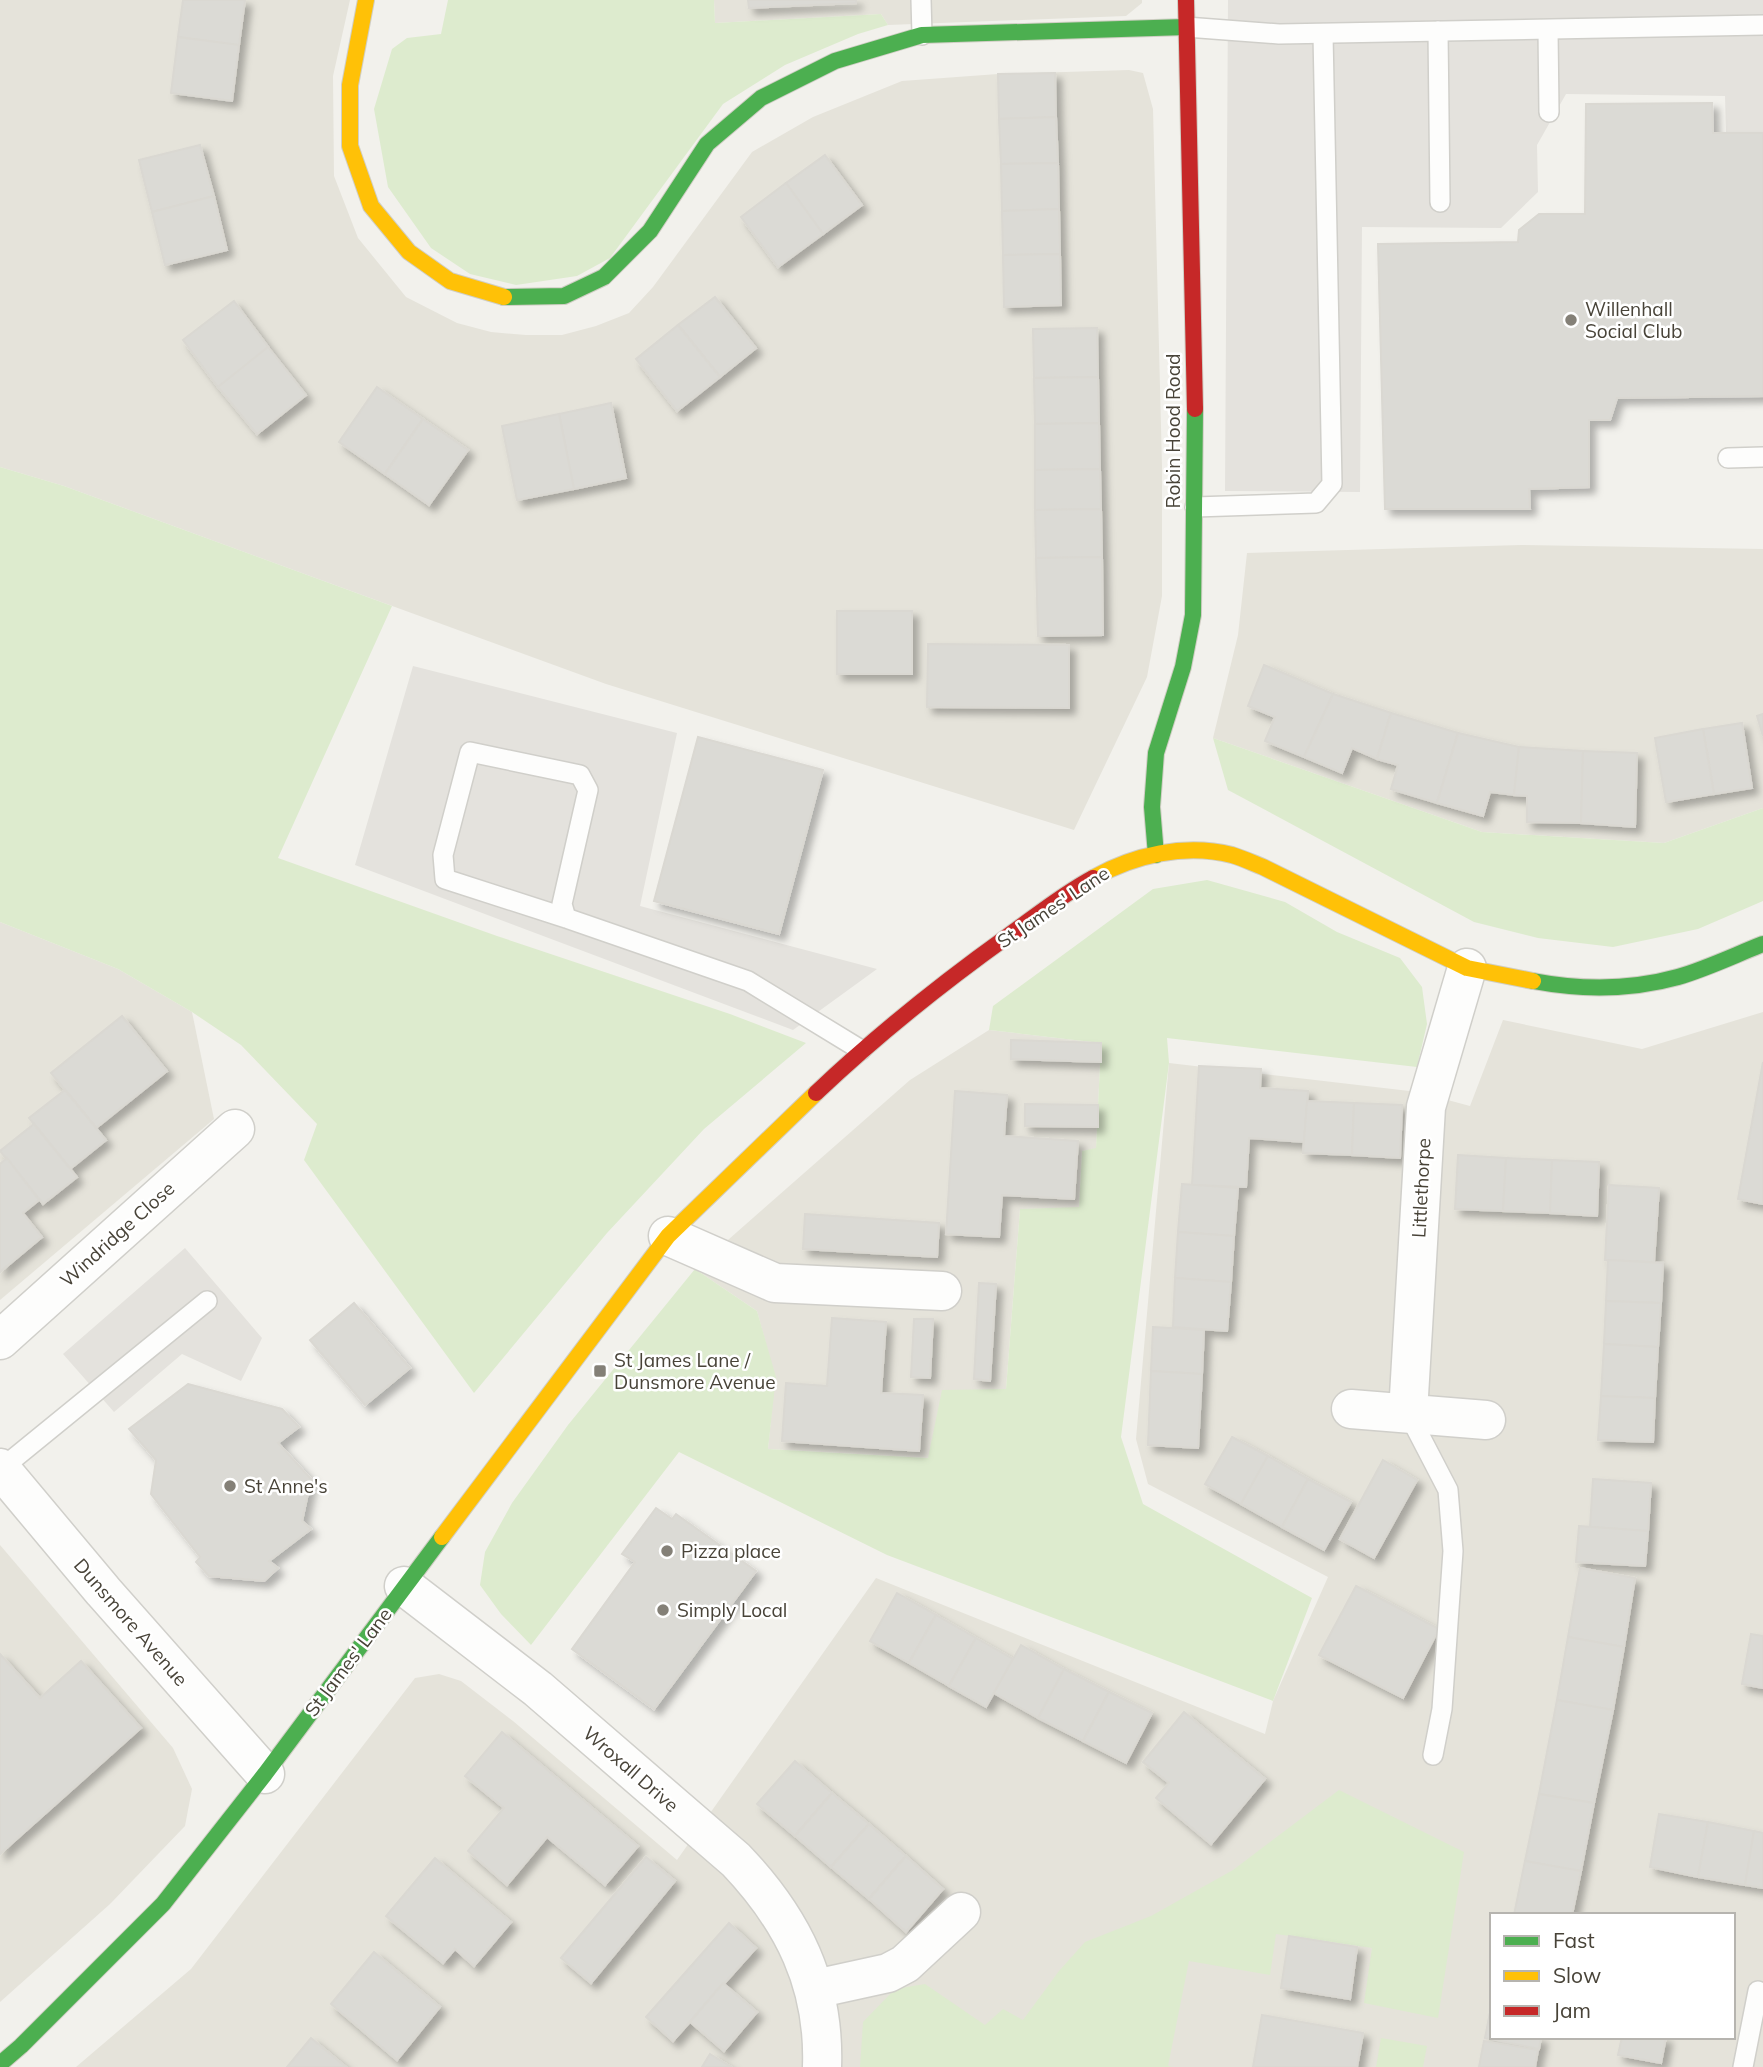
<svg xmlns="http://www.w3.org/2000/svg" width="1763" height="2067" viewBox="0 0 1763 2067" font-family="Mulish,sans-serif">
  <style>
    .residential { fill: #e5e3da; fill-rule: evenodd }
    .green { fill: #ddebce }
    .parking { fill: #e4e2dd }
    .building { fill: #dbdad5; stroke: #dad8d2; stroke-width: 2; filter: url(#shadow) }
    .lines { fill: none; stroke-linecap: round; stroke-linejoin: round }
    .lane-casing { stroke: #d0cfca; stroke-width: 22 }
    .street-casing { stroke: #d0cfca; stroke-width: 41 }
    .fast-casing { stroke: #d0cec4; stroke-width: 18 }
    .slow-casing { stroke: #d0cec4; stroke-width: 18 }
    .jam-casing { stroke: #d0cec4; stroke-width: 18 }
    .lane { stroke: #fdfdfc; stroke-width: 19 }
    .street { stroke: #fdfdfc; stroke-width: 38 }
    .fast { stroke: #4caf50; stroke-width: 16 }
    .slow { stroke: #ffc107; stroke-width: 16 }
    .jam { stroke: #c62828; stroke-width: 16 }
    .poi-dot { fill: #848077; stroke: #fff; stroke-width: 2.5 }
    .labels { text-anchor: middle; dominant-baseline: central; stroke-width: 5; stroke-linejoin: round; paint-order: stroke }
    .poi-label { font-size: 19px; fill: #484338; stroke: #fff; text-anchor: start }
    .street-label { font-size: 19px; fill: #484338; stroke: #fff }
  </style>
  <defs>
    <filter id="shadow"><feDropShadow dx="6" dy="6" stdDeviation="3.5" flood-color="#0004"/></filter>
  </defs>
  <rect width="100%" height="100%" fill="#f2f1ec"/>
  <!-- residential -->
  <g class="residential">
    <polygon points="0,0 350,0 333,76 334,176 358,238 406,297 457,323 491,332 526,335 562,335 596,326 629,313 653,287 752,152 813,117 902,81 998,74 1129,70 1143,73 1153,109 1162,466 1162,596 1147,677 1074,830 606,684 64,486 0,467"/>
    <polygon points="714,0 1142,0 1142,3 1126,16 888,25 881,14 715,23"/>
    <polygon points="1521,545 1763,549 1763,808 1664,843 1482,832 1213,738 1238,635 1247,553"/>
    <polygon points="0,922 118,969 192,1012 214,1119 0,1300"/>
    <path d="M 1763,1012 L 1763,2067 L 76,2067 L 191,1969 L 415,1678 L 439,1674 L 461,1681 L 513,1721 L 677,1860 L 876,1578 L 1265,1734 L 1273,1701 L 1328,1577 L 1148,1484 L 1136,1439 L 1169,1063 L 1418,1092 L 1470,1106 L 1503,1020 L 1642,1049 ZM 1492,1915 L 1733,1915 L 1733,2037 L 1492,2037 Z"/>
    <polygon points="989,1030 1101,1043 1096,1149 1082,1151 1079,1208 1020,1209 1006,1389 929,1458 768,1449 775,1377 757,1311 695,1269 910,1080"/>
    <polygon points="0,1545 173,1748 192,1789 185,1826 110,1904 0,2002"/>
  </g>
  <!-- green -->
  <g class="green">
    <polygon points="448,0 714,0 715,23 881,14 888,25 858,34 785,65 723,104 610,258 577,276 516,285 470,274 431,248 388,187 374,109 392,49 407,38 441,34"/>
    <polygon points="0,467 64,486 392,606 278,858 497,936 730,1014 806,1043 704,1129 607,1233 474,1393 304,1160 317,1124 241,1045 192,1012 118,969 0,922"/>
    <polygon points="1213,738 1482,832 1664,843 1763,808 1763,901 1698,929 1613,947 1538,938 1474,922 1228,790"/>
    <polygon points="1207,880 1285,902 1337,932 1400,958 1422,987 1427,1024 1417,1067 1167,1038 1169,1063 1121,1437 1143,1504 1312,1598 1273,1701 887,1555 679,1452 531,1645 501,1614 480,1585 485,1552 512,1503 568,1425 695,1269 757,1311 776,1377 768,1449 928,1458 942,1390 1006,1389 1020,1209 1079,1207 1082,1151 1096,1148 1101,1043 989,1030 993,1006 1153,889"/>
    <polygon points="1339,1790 1464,1852 1438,2018 1364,2003 1372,1948 1276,1934 1270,1975 1189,1961 1168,2066 1173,2067 860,2067 863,2022 895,1989 925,1984 985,2025 1003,2009 1023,2020 1059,1971 1085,1942 1151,1916 1233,1870"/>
    <polygon points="1381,2038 1427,2046 1423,2067 1376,2067"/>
  </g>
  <!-- parking -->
  <g class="parking">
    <polygon points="1228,0 1763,0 1763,133 1726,132 1725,96 1566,94 1537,145 1538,192 1501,228 1362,227 1360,492 1225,491"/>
    <polygon points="413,666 677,733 640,906 877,969 793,1030 355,865"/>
    <polygon points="185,1248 262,1338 241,1381 182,1354 114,1412 63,1354"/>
  </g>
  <!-- building -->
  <g class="building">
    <polygon points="183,0 245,0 239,45 178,37"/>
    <polygon points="748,0 856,0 856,3 749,8"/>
    <polygon points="178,37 239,45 232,101 171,93"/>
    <polygon points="1055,73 1056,117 999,119 998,74"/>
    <polygon points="1712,103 1713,133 1763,133 1763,396 1617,398 1610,420 1589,420 1589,487 1529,489 1530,509 1385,509 1378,244 1518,242 1519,230 1539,214 1585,214 1586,104"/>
    <polygon points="1056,117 1058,163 1001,164 999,119"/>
    <polygon points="200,145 214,196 152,212 139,160"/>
    <polygon points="825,155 862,205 823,234 786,183"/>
    <polygon points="1058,163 1059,209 1002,211 1001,164"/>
    <polygon points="786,183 823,234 778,267 741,217"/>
    <polygon points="214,196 227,250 165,265 152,212"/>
    <polygon points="1059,209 1060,254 1003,255 1002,211"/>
    <polygon points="1060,254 1061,305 1004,307 1003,255"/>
    <polygon points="715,297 756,348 720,377 678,325"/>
    <polygon points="234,301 269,348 218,387 183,340"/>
    <polygon points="678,325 720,377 677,411 636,359"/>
    <polygon points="1097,328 1098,377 1034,378 1033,329"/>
    <polygon points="268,347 306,395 257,434 218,387"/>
    <polygon points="1098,377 1099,423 1035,424 1034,378"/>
    <polygon points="377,387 423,419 385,474 339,442"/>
    <polygon points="611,403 626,478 574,489 559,414"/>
    <polygon points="559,414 574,489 517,500 502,426"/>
    <polygon points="423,419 468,450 429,505 385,474"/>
    <polygon points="1099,423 1100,469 1035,470 1035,424"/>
    <polygon points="1100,469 1101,509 1035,510 1035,470"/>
    <polygon points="1101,509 1102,557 1036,558 1035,510"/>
    <polygon points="1102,557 1103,635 1038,636 1036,558"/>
    <rect x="837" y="611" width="75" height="63"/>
    <polygon points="928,644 1069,645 1069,708 927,707"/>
    <polygon points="1264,665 1333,694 1304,757 1265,741 1275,717 1248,706"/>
    <polygon points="1333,694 1391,713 1377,759 1352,748 1342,773 1304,757"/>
    <polygon points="1391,713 1458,733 1437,803 1391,789 1398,765 1377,759"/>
    <polygon points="1763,714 1763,736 1757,716"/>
    <polygon points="1742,723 1752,788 1714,794 1703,729"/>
    <polygon points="1703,729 1714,794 1666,802 1655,738"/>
    <polygon points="1458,733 1519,747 1514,795 1490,792 1483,816 1437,803"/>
    <polygon points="698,737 823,770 779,934 654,901"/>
    <polygon points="1519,747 1583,751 1581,823 1527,822 1527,796 1514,795"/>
    <polygon points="1583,751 1637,753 1635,827 1581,823"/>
    <polygon points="122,1016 167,1071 96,1128 51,1073"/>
    <polygon points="1011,1040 1101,1043 1101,1062 1011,1059"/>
    <polygon points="1763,1062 1763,1204 1738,1199"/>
    <polygon points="1199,1066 1261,1069 1260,1088 1308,1091 1304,1142 1249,1138 1246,1187 1192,1185"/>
    <polygon points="65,1090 106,1140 70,1169 29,1118"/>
    <polygon points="955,1091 1007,1095 1004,1136 1078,1141 1074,1199 1002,1195 999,1237 946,1234"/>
    <polygon points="1307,1101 1354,1103 1352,1155 1303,1153"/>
    <polygon points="1354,1103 1402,1105 1400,1158 1352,1155"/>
    <polygon points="1025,1104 1098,1105 1098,1127 1025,1126"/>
    <polygon points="34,1124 77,1177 43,1204 0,1151"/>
    <polygon points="1458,1155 1506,1158 1503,1211 1455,1209"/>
    <polygon points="7,1158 39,1200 23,1213 42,1237 0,1272 0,1164"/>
    <polygon points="1506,1158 1552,1160 1550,1213 1503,1211"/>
    <polygon points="1552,1160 1599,1162 1597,1216 1550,1213"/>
    <polygon points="1182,1184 1238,1188 1234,1236 1178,1232"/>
    <polygon points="1609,1185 1659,1188 1654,1262 1605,1260"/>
    <polygon points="805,1214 939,1223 937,1257 803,1249"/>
    <polygon points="1178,1232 1234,1236 1231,1282 1175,1278"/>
    <polygon points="1608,1260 1663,1263 1661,1303 1606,1301"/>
    <polygon points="1175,1278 1231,1282 1227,1331 1173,1327"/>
    <polygon points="979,1283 996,1284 990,1381 974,1379"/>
    <polygon points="1606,1301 1661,1303 1658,1347 1604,1344"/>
    <polygon points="354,1303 410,1368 365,1405 310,1340"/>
    <polygon points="832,1318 886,1322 881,1393 923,1395 919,1451 782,1441 786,1383 827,1386"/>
    <polygon points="914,1319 933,1319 930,1378 911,1377"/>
    <polygon points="1153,1327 1204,1330 1202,1374 1151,1371"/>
    <polygon points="1604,1344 1658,1347 1655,1398 1601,1396"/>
    <polygon points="1151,1371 1202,1374 1198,1448 1148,1445"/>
    <polygon points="188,1384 282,1409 299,1427 278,1443 311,1479 302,1521 311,1529 269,1561 278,1568 264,1581 209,1576 196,1562 200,1557 151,1494 156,1460 129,1429"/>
    <polygon points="1601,1396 1655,1398 1653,1442 1598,1440"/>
    <polygon points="1232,1437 1268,1456 1241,1504 1205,1484"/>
    <polygon points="1268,1456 1308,1479 1282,1527 1241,1504"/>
    <polygon points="1383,1460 1417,1480 1374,1558 1340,1539"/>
    <polygon points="1308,1479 1351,1502 1324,1550 1282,1527"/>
    <polygon points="1593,1479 1651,1483 1648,1531 1590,1527"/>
    <polygon points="656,1508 672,1519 676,1514 756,1571 654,1709 572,1649 635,1562 622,1554"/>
    <polygon points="1579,1526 1648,1531 1645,1566 1576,1562"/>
    <polygon points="1580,1568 1635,1578 1624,1647 1568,1637"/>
    <polygon points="1356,1586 1439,1629 1403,1698 1319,1655"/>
    <polygon points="897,1593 936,1615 909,1663 870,1641"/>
    <polygon points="936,1615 976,1638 949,1686 909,1663"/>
    <polygon points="1751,1634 1763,1636 1763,1688 1742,1684"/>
    <polygon points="1568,1637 1624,1647 1613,1710 1557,1700"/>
    <polygon points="976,1638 1013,1659 986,1707 949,1686"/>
    <polygon points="1021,1645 1065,1670 1038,1718 994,1693"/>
    <polygon points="0,1654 40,1698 81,1661 141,1728 0,1854"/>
    <polygon points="1064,1669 1109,1692 1083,1741 1038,1718"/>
    <polygon points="1109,1692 1152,1713 1126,1763 1083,1741"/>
    <polygon points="1557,1700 1613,1710 1594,1803 1539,1794"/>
    <polygon points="1184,1712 1265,1779 1211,1844 1156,1798 1169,1783 1143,1762"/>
    <polygon points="502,1732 638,1846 605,1885 547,1837 507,1885 468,1851 504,1808 465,1776"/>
    <polygon points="795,1761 832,1793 795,1836 757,1804"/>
    <polygon points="832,1793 869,1824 831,1867 795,1836"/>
    <polygon points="1539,1794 1594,1803 1581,1871 1525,1861"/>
    <polygon points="1659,1814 1708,1822 1698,1877 1650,1867"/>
    <polygon points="1708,1822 1754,1831 1745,1885 1698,1877"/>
    <polygon points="869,1824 906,1856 869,1899 831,1867"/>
    <polygon points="1754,1831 1763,1833 1763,1888 1745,1885"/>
    <polygon points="906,1856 943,1889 906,1932 869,1899"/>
    <polygon points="646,1857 675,1881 591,1983 561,1958"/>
    <polygon points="435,1858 511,1922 474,1966 455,1949 443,1963 386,1916"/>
    <polygon points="1525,1861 1581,1871 1572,1915 1514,1915"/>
    <polygon points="729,1923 756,1948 673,2041 646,2017"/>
    <polygon points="1289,1936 1357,1947 1350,1999 1281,1988"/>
    <polygon points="374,1952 440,2007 397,2060 331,2004"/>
    <polygon points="723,1983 757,2012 724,2051 690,2022"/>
    <polygon points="1492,2002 1492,2037 1541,2037 1539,2049 1485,2038"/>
    <polygon points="1262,2015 1363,2033 1357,2067 1253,2067"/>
    <polygon points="1622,2037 1666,2037 1661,2063 1618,2055"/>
    <polygon points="311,2038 346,2067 287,2067"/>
    <polygon points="1484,2041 1538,2050 1535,2067 1479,2067"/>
    <polygon points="710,2054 731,2067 702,2067"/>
  </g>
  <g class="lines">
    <defs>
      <g id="lane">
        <polyline points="921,0 922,35"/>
        <polyline points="1186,27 1279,34 1763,25"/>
        <polyline points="1548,30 1549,112"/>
        <polyline points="1438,31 1440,202"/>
        <polyline points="1728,458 1763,457"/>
        <polyline points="1195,507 1316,503 1332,484 1323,34"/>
        <polyline points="566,918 562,904 588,790 580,775 470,752 443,855 445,879 566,918 748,981 861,1050"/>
        <polyline points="1408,1413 1448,1490 1453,1551 1442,1709 1433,1755"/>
        <polyline points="1,1469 207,1301"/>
        <polyline points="1743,2067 1758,1991"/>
      </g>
      <g id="street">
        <polyline points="668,1236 775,1283 942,1291"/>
        <polyline points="0,1340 235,1129"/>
        <polyline points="1351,1409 1486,1420"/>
        <polyline points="1408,1413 1426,1107 1467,968"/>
        <polyline points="0,1468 103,1591 265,1774"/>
        <path d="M 404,1586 L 538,1689 L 736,1860 C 793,1920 825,1984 822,2067"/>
        <polyline points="815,1989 888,1973 905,1964 961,1912"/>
      </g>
      <g id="fast">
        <polyline points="504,297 564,296 604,277 650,231 707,144 761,98 835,61 922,35 1186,27"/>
        <polyline points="1156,855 1152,807 1156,753 1183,667 1193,615 1195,409"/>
        <path d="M 1533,981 C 1581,990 1631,990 1678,977 C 1706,969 1735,955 1763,944"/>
        <polyline points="0,2064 21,2046 163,1904 265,1774 442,1537"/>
      </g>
      <g id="slow">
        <polyline points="366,0 350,85 350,146 371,206 409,252 450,281 504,297"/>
        <path d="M 1093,878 C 1134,855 1185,843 1232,855 C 1242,858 1253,863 1263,867 L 1467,968 L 1533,981"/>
        <polyline points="442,1537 668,1236 816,1093"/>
      </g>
      <g id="jam">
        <polyline points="1186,0 1195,409"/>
        <path d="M 816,1093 C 876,1036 941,984 1008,936 C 1036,916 1063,894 1093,878"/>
      </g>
    </defs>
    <!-- lane casing -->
    <use href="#lane" class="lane-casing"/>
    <!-- street casing -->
    <use href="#street" class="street-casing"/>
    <!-- fast casing -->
    <use href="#fast" class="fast-casing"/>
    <!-- slow casing -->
    <use href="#slow" class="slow-casing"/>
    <!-- jam casing -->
    <use href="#jam" class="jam-casing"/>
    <!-- lane -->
    <use href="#lane" class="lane"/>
    <!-- street -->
    <use href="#street" class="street"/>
    <!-- fast -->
    <use href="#fast" class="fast"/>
    <!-- slow -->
    <use href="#slow" class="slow"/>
    <!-- jam -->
    <use href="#jam" class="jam"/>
  </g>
  <!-- markers -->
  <g class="poi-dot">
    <circle cx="1571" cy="320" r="7"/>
    <rect x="593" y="1364" width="14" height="14" rx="3.5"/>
    <circle cx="230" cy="1486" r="7"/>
    <circle cx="667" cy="1551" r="7"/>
    <circle cx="663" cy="1610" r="7"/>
  </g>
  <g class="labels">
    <!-- poi labels -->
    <g class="poi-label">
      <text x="1585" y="309">Willenhall<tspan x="1585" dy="22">Social Club</tspan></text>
      <text x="614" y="1360">St James Lane /<tspan x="614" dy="22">Dunsmore Avenue</tspan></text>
      <text x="244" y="1486">St Anne's</text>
      <text x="681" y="1551">Pizza place</text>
      <text x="677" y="1610">Simply Local</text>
    </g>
    <!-- street labels -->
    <g class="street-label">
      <text transform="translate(1173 431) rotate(-90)">Robin Hood Road</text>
      <text transform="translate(1053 907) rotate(-34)">St James' Lane</text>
      <text transform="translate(1421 1188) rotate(-87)">Littlethorpe</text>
      <text transform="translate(117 1234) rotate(-42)">Windridge Close</text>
      <text transform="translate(131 1622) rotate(49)">Dunsmore Avenue</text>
      <text transform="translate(348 1662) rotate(-53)">St James' Lane</text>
      <text transform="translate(631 1769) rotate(41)">Wroxall Drive</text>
    </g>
  </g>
  <!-- legend -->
  <rect x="1490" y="1913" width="245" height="126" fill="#ffffff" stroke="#b6b4af" stroke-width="2"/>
  <rect x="1504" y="1936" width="35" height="10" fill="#4caf50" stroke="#b6b4af" stroke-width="2"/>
  <text x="1553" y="1948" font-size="21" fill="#484338">Fast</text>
  <rect x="1504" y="1971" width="35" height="10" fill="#ffc107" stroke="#b6b4af" stroke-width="2"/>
  <text x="1553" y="1983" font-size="21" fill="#484338">Slow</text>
  <rect x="1504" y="2006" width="35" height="10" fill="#c62828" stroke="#b6b4af" stroke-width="2"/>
  <text x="1553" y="2018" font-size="21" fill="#484338">Jam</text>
</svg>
